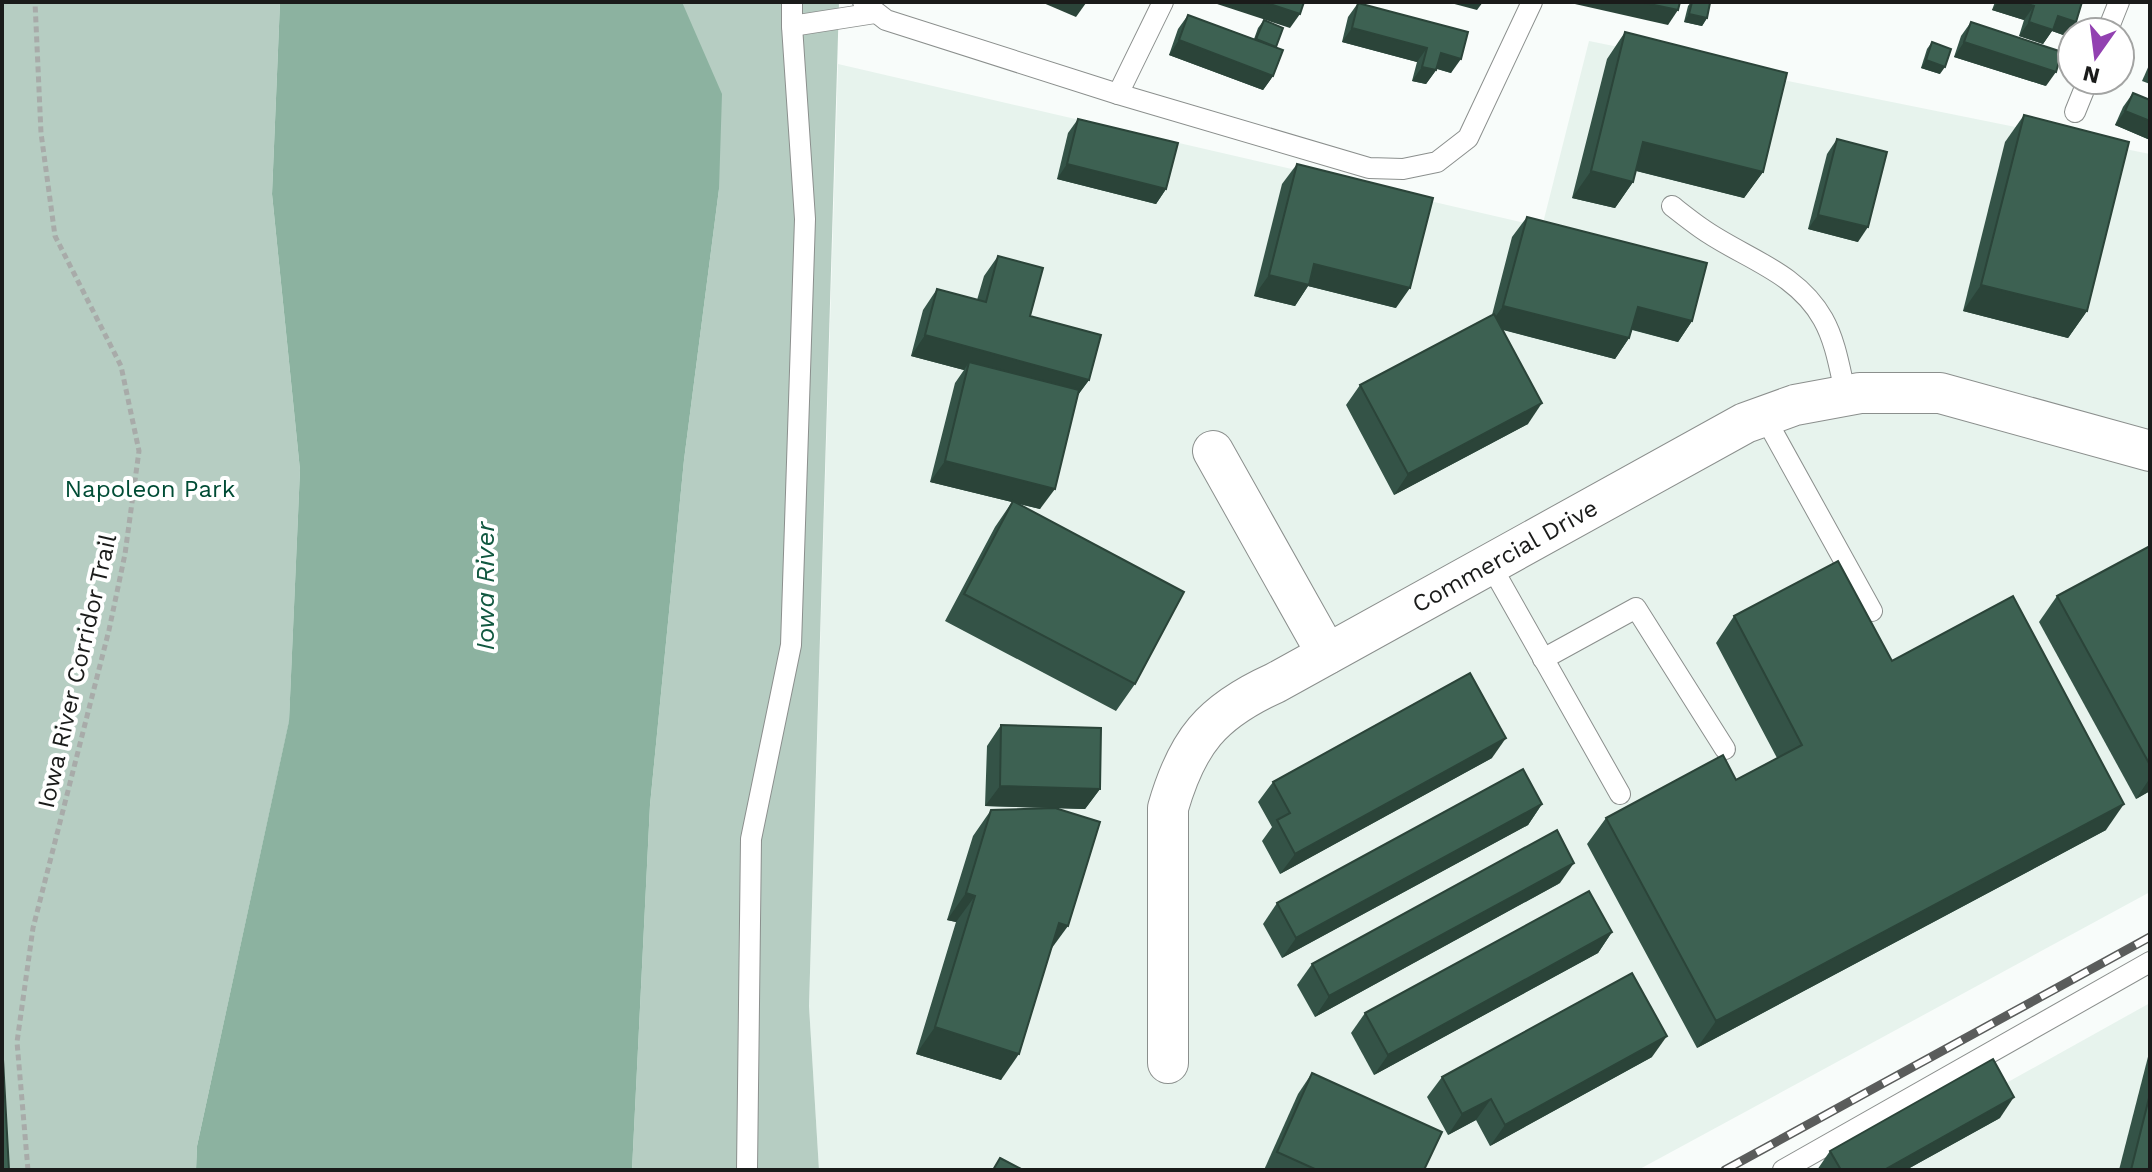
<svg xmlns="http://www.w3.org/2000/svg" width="2152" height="1172" viewBox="0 0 2152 1172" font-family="'Work Sans',sans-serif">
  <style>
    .built { fill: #e7f3ed }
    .green { fill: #b6cdc2 }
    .water { fill: #8cb2a0 }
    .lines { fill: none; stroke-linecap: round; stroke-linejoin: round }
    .lane-casing { stroke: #8b8f8d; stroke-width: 22 }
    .street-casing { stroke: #8b8f8d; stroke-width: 42 }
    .path { stroke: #a8aba9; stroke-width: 5; stroke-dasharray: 6 4; stroke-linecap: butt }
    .lane { stroke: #fff; stroke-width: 20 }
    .street { stroke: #fff; stroke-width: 40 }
    .rail-casing { stroke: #5a5c5b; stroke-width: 9 }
    .rail { stroke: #fff; stroke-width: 6; stroke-dasharray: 18; stroke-linecap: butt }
    .wall { fill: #345347 }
    .shaded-wall { fill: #2b4439 }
    .building { fill: #3d6152; stroke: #2b4439; stroke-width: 2 }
    .labels { text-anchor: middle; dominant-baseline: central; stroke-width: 8; stroke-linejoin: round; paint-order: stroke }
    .park-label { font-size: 24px; fill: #004c35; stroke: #fff }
    .street-label { font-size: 24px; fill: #1a1b1a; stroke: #fff }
    .water-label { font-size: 26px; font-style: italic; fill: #115840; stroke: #fff }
  </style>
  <rect width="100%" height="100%" fill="#f8fcfa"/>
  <!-- built -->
  <g class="built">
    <polygon points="1589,41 2150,154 2150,892 1638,1170 819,1170 809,1006 838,64 1542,227"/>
    <polygon points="2150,1003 2150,1170 1850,1170"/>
  </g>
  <!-- green -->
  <g class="green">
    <polygon points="2,2 280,2 272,194 300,470 289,722 197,1146 196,1170 2,1170"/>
    <polygon points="682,2 839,2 809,1006 819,1170 632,1170 650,805 684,460 719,189"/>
  </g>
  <!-- water -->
  <polygon class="water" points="280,2 682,2 722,94 719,189 684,460 650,805 632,1170 196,1170 197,1146 289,721 300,470 272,194"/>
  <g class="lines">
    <defs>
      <g id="lane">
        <polyline points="792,2 792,26 875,13"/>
        <polyline points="863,2 886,20 1118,94 1369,168 1403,169 1437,162 1468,138 1532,2"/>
        <polyline points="2107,32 2119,2"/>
        <polyline points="1118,94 1163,2"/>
        <polyline points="2075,112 2088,80"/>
        <path d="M 1672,206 C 1681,213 1691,221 1701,228 C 1743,258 1796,271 1823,319 C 1836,342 1840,371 1846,396"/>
        <polyline points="1764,416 1872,611"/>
        <polyline points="1490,564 1620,794"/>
        <polyline points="1543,659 1636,608 1725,749"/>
        <polyline points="747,1170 751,839 791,645 805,219 792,26"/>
        <polyline points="1783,1170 2150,962"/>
      </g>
      <g id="street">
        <polyline points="1213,451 1327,654"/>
        <path d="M 1168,1063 L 1168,808 C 1187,742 1211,712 1275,683 L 1745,423 L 1795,405 L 1860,393 L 1940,393 L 2150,451"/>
      </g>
    </defs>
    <!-- lane casing -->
    <use href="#lane" class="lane-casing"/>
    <!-- street casing -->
    <use href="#street" class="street-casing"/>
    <!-- path -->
    <polyline class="path" points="28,1170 17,1042 33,928 109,630 125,554 139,451 121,366 55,236 41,133 35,2"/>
    <!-- lane -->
    <use href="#lane" class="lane"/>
    <!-- street -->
    <use href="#street" class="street"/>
    <defs>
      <polyline id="rail" points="1725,1170 2150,937"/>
    </defs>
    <!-- rail casing -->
    <use href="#rail" class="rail-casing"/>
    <!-- rail -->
    <use href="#rail" class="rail"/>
  </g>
  <!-- wall -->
  <g class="wall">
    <polygon points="1691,2 1704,2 1707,18 1702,26 1684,22 1688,6"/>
    <polygon points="1995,2 2082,2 2066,36 2052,31 2043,44 2019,36 2024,20 1992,10"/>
    <polygon points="1358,3 1468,32 1451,73 1437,69 1426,84 1412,81 1417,62 1342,42 1348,17"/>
    <polygon points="1188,15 1254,39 1258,28 1264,20 1276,47 1273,76 1263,90 1169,55 1178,29"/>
    <polygon points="1971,22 2046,86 1954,57 1961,36"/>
    <polygon points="1625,32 1763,172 1744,198 1636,171 1633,182 1615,208 1572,198 1607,59"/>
    <polygon points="1932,42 1940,74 1921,68 1927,49"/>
    <polygon points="2150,63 2150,84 2142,81"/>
    <polygon points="2133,93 2150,100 2150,140 2115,125 2123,107"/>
    <polygon points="2024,115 2087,311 2068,338 1963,311 2005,142"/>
    <polygon points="1078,119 1166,189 1156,204 1057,179 1068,133"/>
    <polygon points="1837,139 1858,242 1808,229 1827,154"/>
    <polygon points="1297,164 1396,308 1308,286 1295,306 1254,296 1282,184"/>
    <polygon points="1527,217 1692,321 1678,342 1632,330 1629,338 1615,359 1503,330 1528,424 1394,495 1346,405 1360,385 1492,315 1512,237"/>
    <polygon points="998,256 1030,316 1089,380 1078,395 1040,509 1019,504 1135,684 1116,711 945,621 995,527 1012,502 930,482 955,383 964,370 911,356 923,310 937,289 977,300 984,276"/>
    <polygon points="2150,546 2150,791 2136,799 2039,622 2057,596"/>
    <polygon points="1734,616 1892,661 2106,830 1697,1048 1587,844 1606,818 1736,780 1777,758 1716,643"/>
    <polygon points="1001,725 1100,789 1085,809 1055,808 1051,950 1001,1080 916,1054 956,922 947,920 973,836 991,810 1054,808 985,806 987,746"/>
    <polygon points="1492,758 1280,874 1262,841 1272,827 1258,802 1273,782"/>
    <polygon points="1542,804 1528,825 1282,958 1263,924 1277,903"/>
    <polygon points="1560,883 1315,1017 1297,985 1312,964"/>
    <polygon points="1612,932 1598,953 1374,1075 1351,1033 1365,1013"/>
    <polygon points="2150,1049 2150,1170 2119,1170"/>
    <polygon points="1652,1057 1490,1146 1476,1120 1448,1135 1427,1097 1442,1077"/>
    <polygon points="1312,1073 1424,1170 1264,1170 1298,1094"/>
    <polygon points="2000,1118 1906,1170 1817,1170 1830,1151"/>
  </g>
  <!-- shaded-wall -->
  <g class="shaded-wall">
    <polygon points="1041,2 1084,2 1086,3 1076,17"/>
    <polygon points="1211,2 1264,2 1300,14 1290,28"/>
    <polygon points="1447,2 1483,2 1477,10"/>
    <polygon points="1566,2 1640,2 1678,10 1668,25"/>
    <polygon points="1998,2 2022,2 2034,6 2024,20 1992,10"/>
    <polygon points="1689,14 1707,18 1702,26 1684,22"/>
    <polygon points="2058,16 2076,22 2066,36 2052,31 2043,44 2019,36 2029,22"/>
    <polygon points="1352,28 1427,48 1417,62 1342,42"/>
    <polygon points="1179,40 1273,76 1263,90 1169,55"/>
    <polygon points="1964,42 2056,72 2046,86 1954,57"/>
    <polygon points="1441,53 1461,59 1451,73 1431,67"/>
    <polygon points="1926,60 1945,67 1940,74 1921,68"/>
    <polygon points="1422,67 1436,70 1426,84 1412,81"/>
    <polygon points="2125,111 2150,121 2150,140 2115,125"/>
    <polygon points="1643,142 1763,172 1744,198 1625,168"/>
    <polygon points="1067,164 1166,189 1156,204 1057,179"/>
    <polygon points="1591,171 1633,182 1615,208 1572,198"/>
    <polygon points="1818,215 1868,227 1858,242 1808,229"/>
    <polygon points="1314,264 1410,288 1396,308 1308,286 1295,306 1254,296 1269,275"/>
    <polygon points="1981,285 2087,311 2068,338 1963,311"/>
    <polygon points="1503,306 1629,338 1615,359 1489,326"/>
    <polygon points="1638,307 1692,321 1678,342 1623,327"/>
    <polygon points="925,335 1089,380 1074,400 969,362 964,370 911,356"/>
    <polygon points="1542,403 1528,424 1394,495 1408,474"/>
    <polygon points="945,461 1055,489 1040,509 930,482"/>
    <polygon points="1506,738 1492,758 1280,874 1295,854"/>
    <polygon points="2150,778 2150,791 2136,799"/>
    <polygon points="1000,786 1100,789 1085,809 985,806"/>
    <polygon points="1542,804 1528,825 1282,958 1296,938"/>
    <polygon points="2124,804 2106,830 1697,1048 1716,1021"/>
    <polygon points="1574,863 1560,883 1315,1017 1329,996"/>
    <polygon points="966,893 975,896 956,922 947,920"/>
    <polygon points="1059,923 1068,926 1049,952"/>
    <polygon points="1612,932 1598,953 1374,1075 1388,1055"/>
    <polygon points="935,1027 1019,1054 1001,1080 916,1054"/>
    <polygon points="1667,1036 1652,1057 1490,1146 1505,1125"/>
    <polygon points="2014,1097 2000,1118 1906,1170 1884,1170"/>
    <polygon points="1491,1099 1476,1120 1448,1135 1462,1114"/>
  </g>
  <!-- building -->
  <g class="building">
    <polygon points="1264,2 1304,2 1300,14"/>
    <polygon points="1640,2 1680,2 1678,10"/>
    <polygon points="1692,2 1710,3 1707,18 1689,14"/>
    <polygon points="2022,2 2082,2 2076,22 2058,16 2053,30 2029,22 2034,6"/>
    <polygon points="1358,3 1468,32 1461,59 1441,53 1436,70 1422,67 1427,48 1352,28"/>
    <polygon points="1188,15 1283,50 1273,76 1179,40"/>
    <polygon points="1264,20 1283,28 1276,47 1256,39"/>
    <polygon points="1971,22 2062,52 2056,72 1964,42"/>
    <polygon points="1625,32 1787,73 1763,172 1643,142 1633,182 1591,171"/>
    <polygon points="1932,42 1951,49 1945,67 1926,60"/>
    <polygon points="2133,93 2150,100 2150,121 2125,111"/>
    <polygon points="2024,115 2129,142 2087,311 1981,285"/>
    <polygon points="1078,119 1178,143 1166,189 1067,164"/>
    <polygon points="1837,139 1887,152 1868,227 1818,215"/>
    <polygon points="1297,164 1433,198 1410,288 1314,264 1309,285 1269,275"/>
    <polygon points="1527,217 1707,263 1692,321 1638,307 1629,338 1503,306"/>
    <polygon points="998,256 1043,268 1030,316 1101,335 1089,380 925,335 937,289 986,302"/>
    <polygon points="1494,314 1542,403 1408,474 1360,385"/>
    <polygon points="969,362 1079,390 1055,489 945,461"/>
    <polygon points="1013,501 1184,592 1135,684 964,594"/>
    <polygon points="2150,546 2150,765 2057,596"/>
    <polygon points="1838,561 1892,661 2013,596 2124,804 1716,1021 1606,818 1723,755 1736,780 1802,745 1734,616"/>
    <polygon points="1470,673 1506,738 1295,854 1277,820 1290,813 1273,782"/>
    <polygon points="1001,725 1101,728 1100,789 1000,786"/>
    <polygon points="1523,769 1542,804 1296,938 1277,903"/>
    <polygon points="1055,808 1100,822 1068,926 1059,923 1019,1054 935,1027 975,896 966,893 991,810"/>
    <polygon points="1557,830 1574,863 1329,996 1312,964"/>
    <polygon points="1589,891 1612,932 1388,1055 1365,1013"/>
    <polygon points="1632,973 1667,1036 1505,1125 1491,1099 1462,1114 1442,1077"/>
    <polygon points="2,1041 9,1170 2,1170"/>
    <polygon points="1993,1059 2014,1097 1884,1170 1841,1170 1830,1151"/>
    <polygon points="1312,1073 1442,1132 1424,1170 1317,1170 1277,1152"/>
    <polygon points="2150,1094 2150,1170 2131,1170"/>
    <polygon points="1000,1158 1023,1170 993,1170"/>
  </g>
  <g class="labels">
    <!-- park labels -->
    <g class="park-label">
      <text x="150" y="489">Napoleon Park</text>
    </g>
    <!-- street labels -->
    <g class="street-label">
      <text transform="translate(1505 556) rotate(-29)">Commercial Drive</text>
      <text transform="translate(77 671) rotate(-77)">Iowa River Corridor Trail</text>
    </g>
    <!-- water labels -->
    <g class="water-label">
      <text transform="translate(485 586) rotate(-90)">Iowa River</text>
    </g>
  </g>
  <!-- border -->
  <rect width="2152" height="1172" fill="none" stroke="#1a1b1a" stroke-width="8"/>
  <!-- north arrow -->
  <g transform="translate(2096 56) rotate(194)"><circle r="38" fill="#ffffff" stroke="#a3a4a3" stroke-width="2"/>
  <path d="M0-6L14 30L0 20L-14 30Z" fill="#9241b1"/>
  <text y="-12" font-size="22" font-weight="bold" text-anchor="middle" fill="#1a1b1a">N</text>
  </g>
</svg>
